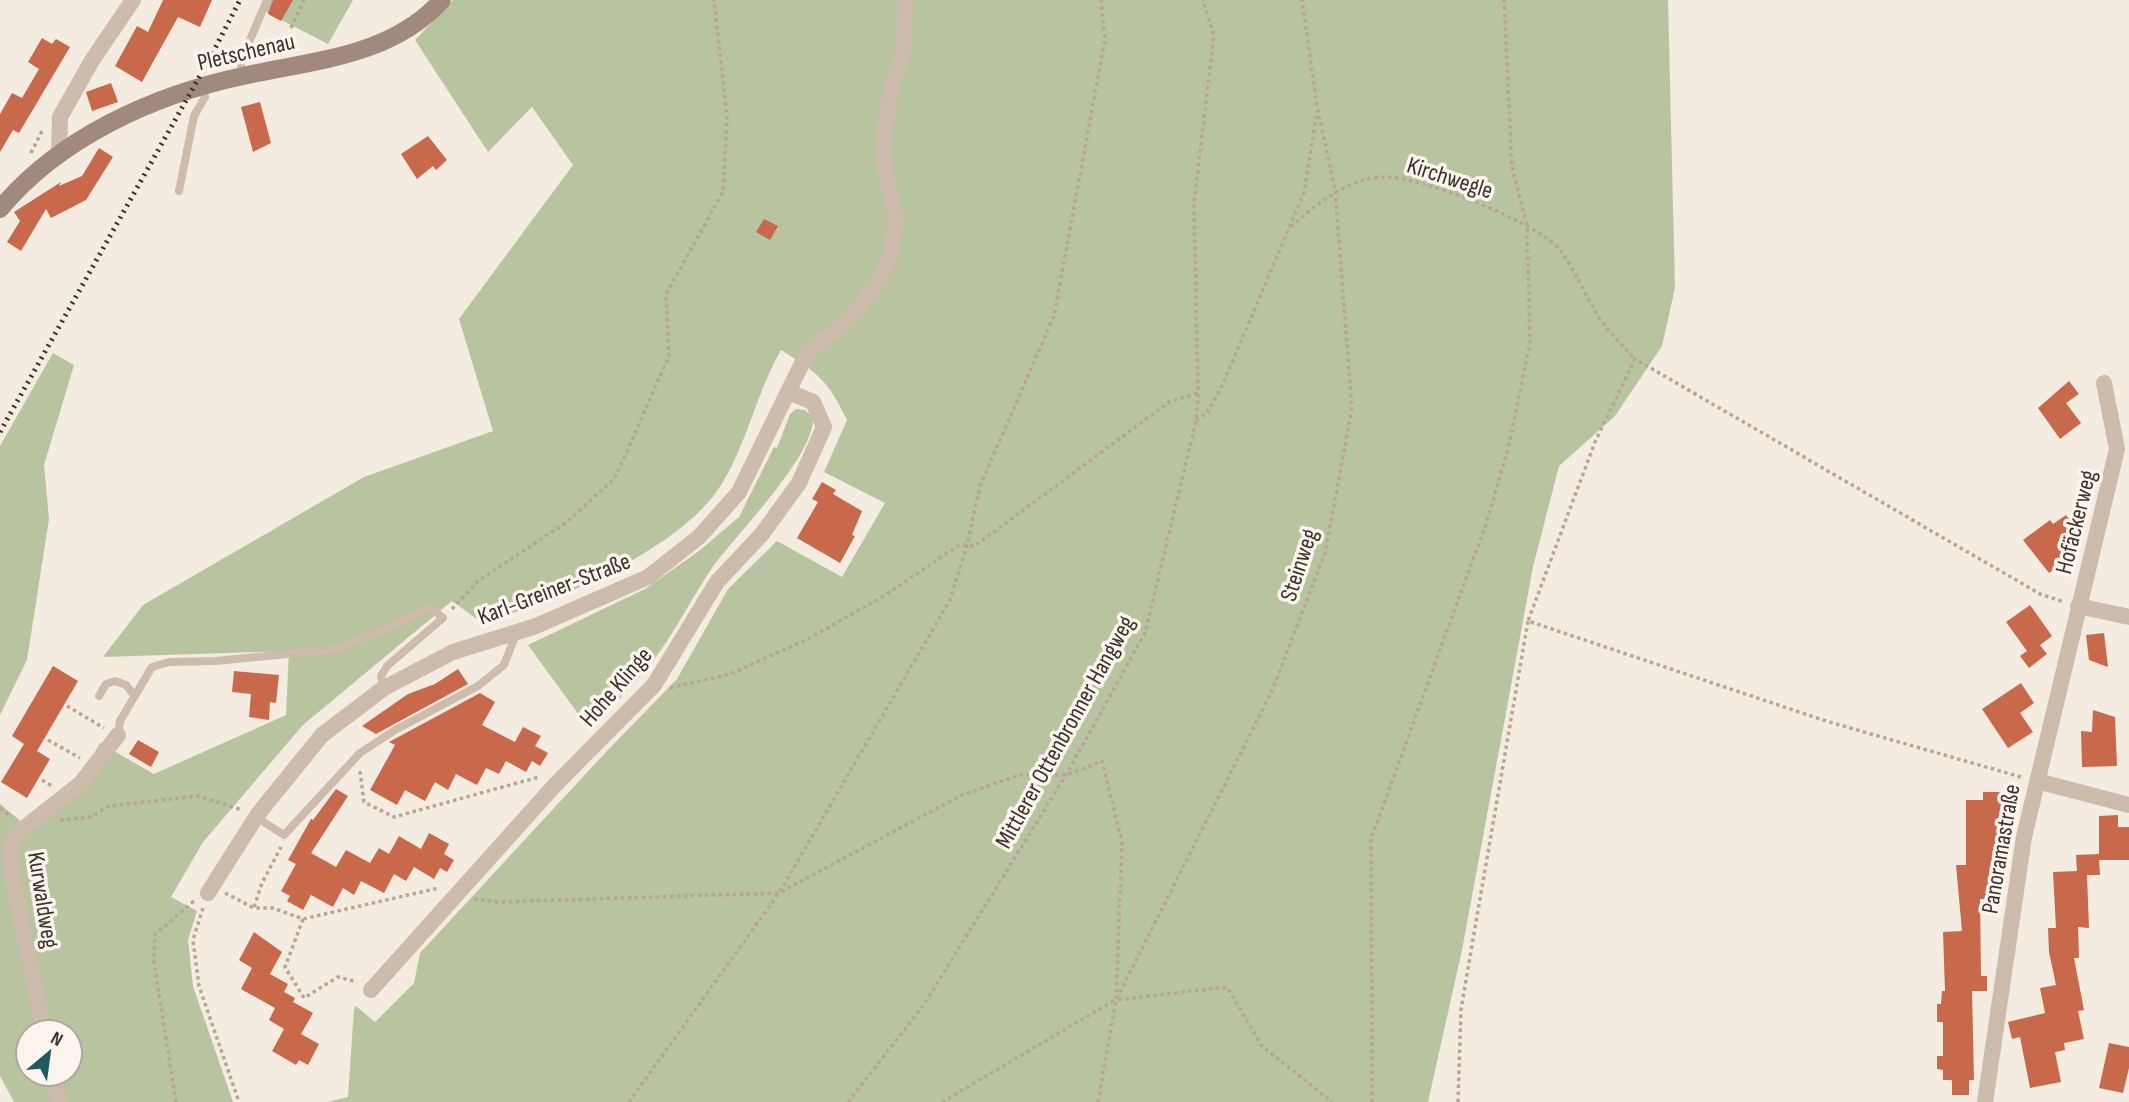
<svg xmlns="http://www.w3.org/2000/svg" width="2129" height="1102" viewBox="0 0 2129 1102" font-family="'Sofia Sans Condensed',sans-serif">
  <style>
    .green { fill: #b8c4a0; fill-rule: evenodd }
    .building { fill: #c8694b }
    .lines { fill: none; stroke-linecap: round; stroke-linejoin: round }
    .path { stroke: #b9a596; stroke-width: 3.5; stroke-dasharray: 3.5 3.5; stroke-linecap: butt }
    .lane { stroke: #cdbbac; stroke-width: 8 }
    .street { stroke: #cdbbac; stroke-width: 16 }
    .secondary { stroke: #a18a7d; stroke-width: 18 }
    .rail { stroke: #3b302b; stroke-width: 5; stroke-dasharray: 2 5; stroke-linecap: butt }
    .labels { text-anchor: middle; dominant-baseline: central; stroke-width: 7; stroke-linejoin: round; paint-order: stroke }
    .street-label { font-size: 24px; fill: #3b302b; stroke: #fbf5ee }
  </style>
  <rect width="100%" height="100%" fill="#f4ebe1"/>
  <!-- green -->
  <g class="green">
    <polygon points="271,0 353,0 328,44 264,11"/>
    <path d="M 453,0 L 1668,0 L 1675,288 L 1662,346 L 1615,416 L 1559,466 L 1533,567 L 1462,950 L 1428,1102 L 328,1102 L 348,1097 L 354,1009 L 356,1006 L 375,1022 L 414,983 L 420,953 L 605,753 L 677,679 L 728,589 L 777,541 L 842,577 L 885,503 L 824,472 L 847,420 C 827,379 819,374 781,350 C 755,395 746,449 717,491 C 675,551 551,605 481,622 L 452,601 L 303,725 L 203,842 L 171,897 L 197,911 L 188,940 L 193,986 L 233,1102 L 14,1102 L 0,1076 L 0,804 L 22,822 L 81,778 L 100,743 L 154,774 L 286,715 L 289,651 L 103,657 L 143,605 L 364,477 L 493,431 L 459,319 L 573,165 L 532,107 L 488,152 L 415,40 ZM 28,1032 L 70,1032 L 70,1074 L 28,1074 Z"/>
    <polygon points="53,353 74,365 44,465 49,519 27,660 0,715 0,446"/>
    <path d="M 796,409 L 805,410 L 813,418 C 814,457 736,534 712,568 C 690,600 673,637 648,667 C 630,689 609,709 590,730 L 528,645 L 645,589 L 699,551 L 739,517 L 774,447 L 777,448 L 790,414 Z"/>
  </g>
  <!-- building -->
  <g class="building">
    <polygon points="163,0 212,0 200,27 178,17 142,82 115,66 137,26 148,32"/>
    <polygon points="273,0 293,0 281,21 268,14"/>
    <polygon points="42,38 52,44 56,39 70,47 19,133 13,130 0,152 0,114 12,93 22,98 39,69 28,62"/>
    <polygon points="111,83 118,102 92,111 86,92"/>
    <polygon points="260,102 271,143 253,152 241,107"/>
    <polygon points="428,136 447,160 436,170 433,166 417,179 401,154"/>
    <polygon points="99,148 113,157 86,200 51,218 46,209 21,251 7,242 20,221 14,212 61,182 59,186 82,176"/>
    <polygon points="764,219 778,226 770,240 756,232"/>
    <polygon points="2069,381 2079,394 2066,403 2081,423 2060,439 2038,408"/>
    <polygon points="822,482 836,490 833,494 862,511 852,535 855,536 840,563 797,538 818,502 812,499"/>
    <polygon points="2066,515 2076,528 2063,538 2075,553 2049,573 2023,540 2050,520 2053,524"/>
    <polygon points="2030,605 2052,636 2040,645 2047,654 2029,668 2020,656 2027,651 2006,622"/>
    <polygon points="2104,633 2108,667 2089,660 2086,635"/>
    <polygon points="53,666 78,681 37,751 50,759 27,798 1,782 24,744 12,736"/>
    <polygon points="458,669 468,684 376,734 362,726 408,694 435,684"/>
    <polygon points="234,671 279,675 276,703 270,702 269,720 249,717 251,694 232,692"/>
    <polygon points="2021,683 2034,703 2020,713 2033,732 2008,748 1982,709"/>
    <polygon points="480,693 495,702 482,725 515,742 523,727 541,736 535,746 548,753 540,766 532,761 526,772 506,761 499,774 486,768 477,785 456,774 448,790 435,782 425,801 405,790 397,805 370,790 395,745 389,742"/>
    <polygon points="2093,710 2115,717 2117,766 2082,767 2081,731 2092,732"/>
    <polygon points="138,740 159,752 151,767 129,754"/>
    <polygon points="336,789 348,796 311,853 336,867 346,850 370,863 379,848 389,854 399,836 421,849 429,833 449,844 444,854 454,860 447,872 440,868 434,879 414,867 406,881 394,874 384,893 361,881 354,895 343,888 333,907 311,895 303,910 287,901 290,896 281,891 296,864 288,860 311,819 313,820"/>
    <polygon points="1983,792 2002,792 1998,864 1992,864 1993,899 1980,899 1981,976 1987,976 1987,991 1972,991 1974,1080 1969,1080 1969,1095 1952,1095 1952,1080 1943,1080 1943,1070 1937,1069 1937,1056 1943,1056 1943,1022 1937,1022 1937,1004 1941,1004 1942,991 1945,991 1943,932 1962,931 1956,865 1966,865 1966,800 1983,800"/>
    <polygon points="2118,815 2118,827 2129,827 2129,860 2099,860 2100,875 2087,875 2089,928 2078,927 2079,958 2074,958 2084,1010 2078,1011 2084,1039 2064,1043 2065,1050 2055,1052 2061,1082 2030,1088 2020,1037 2012,1039 2008,1022 2045,1013 2040,988 2056,985 2049,952 2048,928 2056,928 2053,872 2077,871 2076,855 2099,854 2099,816"/>
    <polygon points="254,932 282,952 270,974 288,984 284,992 295,998 293,1002 313,1013 301,1034 319,1044 308,1065 299,1060 296,1065 272,1051 284,1029 269,1020 275,1008 241,989 252,968 239,960"/>
    <polygon points="2109,1043 2129,1047 2129,1068 2123,1093 2099,1088"/>
  </g>
  <g class="lines">
    <!-- path -->
    <g class="path">
      <polyline points="291,28 304,0"/>
      <polyline points="31,153 43,129"/>
      <path d="M 1291,227 C 1318,204 1345,179 1383,177 C 1418,175 1537,222 1559,249 C 1577,271 1586,300 1603,323 C 1612,336 1624,347 1635,359"/>
      <polyline points="1196,421 1207,413 1221,388 1304,193 1317,111"/>
      <polyline points="452,609 478,581 567,522 615,478 669,356 666,294 723,192 727,116 714,0"/>
      <polyline points="670,688 730,674 806,640 887,594 959,545 975,546 1169,402 1198,393"/>
      <polyline points="67,706 104,728"/>
      <polyline points="48,740 80,758"/>
      <polyline points="360,771 364,802 394,817 539,777"/>
      <polyline points="2021,777 1826,721 1528,621 1595,442 1635,359 2040,594 2064,602"/>
      <polyline points="42,780 52,786"/>
      <polyline points="0,808 11,817"/>
      <polyline points="60,820 91,817 109,806 198,796 242,810"/>
      <polyline points="225,893 254,908 273,908 303,919 439,888"/>
      <polyline points="474,899 498,902 779,893 962,795 1020,775 1066,775 1102,761 1122,842 1116,1000 1227,987 1262,1046 1332,1102"/>
      <polyline points="254,907 262,883 281,847"/>
      <polyline points="203,908 193,940 199,986 239,1102"/>
      <polyline points="303,919 285,967 304,998 338,977 357,982"/>
      <polyline points="176,1102 154,962 155,934 194,901"/>
      <polyline points="629,1102 779,893 950,600 967,545 980,486 1054,316 1105,39 1101,0"/>
      <polyline points="848,1102 923,1006 1066,775 1145,633 1196,421 1198,393 1194,203 1214,36 1203,0"/>
      <polyline points="942,1102 1115,1000"/>
      <polyline points="1098,1102 1116,1000 1272,691 1325,553 1352,408 1335,190 1317,105 1302,0"/>
      <polyline points="1372,1102 1371,839 1487,521 1509,445 1530,342 1527,225 1512,168 1504,0"/>
      <polyline points="1458,1102 1461,1009 1528,621"/>
    </g>
    <!-- lane -->
    <g class="lane">
      <polyline points="241,76 241,61 267,0"/>
      <polyline points="179,191 194,116 205,97 203,87"/>
      <polyline points="99,696 106,684 115,681 126,685 135,696"/>
      <polyline points="118,735 120,721 152,667 169,662 215,661 339,649 431,608 443,618 387,666 381,676 384,688"/>
      <polyline points="256,817 284,835 360,753 395,730 478,686 504,665 516,634"/>
    </g>
    <!-- street -->
    <g class="street">
      <polyline points="59,154 60,117 91,62 133,0"/>
      <polyline points="2078,606 2129,617"/>
      <polyline points="2037,781 2129,805"/>
      <polyline points="208,893 258,814 322,735 384,688 453,652 536,626 648,577 699,537 739,492 807,353 848,320 878,283 891,254 896,219 884,165 884,135 890,95 903,51 906,0"/>
      <polyline points="371,990 555,785 654,685 717,582 762,534 799,483 824,427 813,402 789,392"/>
      <polyline points="44,1032 10,866 10,845 18,833 81,783 118,735"/>
      <polyline points="53,1074 59,1102"/>
      <polyline points="1985,1102 2024,837 2117,449 2104,383"/>
    </g>
    <!-- secondary -->
    <path class="secondary" d="M 0,209 C 59,138 153,95 243,76 C 313,60 391,57 442,0"/>
    <!-- rail -->
    <polyline class="rail" points="0,432 211,56 240,0"/>
  </g>
  <g class="labels">
    <!-- street labels -->
    <g class="street-label">
      <text transform="translate(246 52) rotate(-13)">Pletschenau</text>
      <text transform="translate(1450 178) rotate(18)">Kirchwegle</text>
      <text transform="translate(2076 522) rotate(-76)">Hofäckerweg</text>
      <text transform="translate(1299 565) rotate(-72)">Steinweg</text>
      <text transform="translate(554 589) rotate(-21)">Karl-Greiner-Straße</text>
      <text transform="translate(616 687) rotate(-49)">Hohe Klinge</text>
      <text transform="translate(1065 732) rotate(-61)">Mittlerer Ottenbronner Hangweg</text>
      <text transform="translate(2001 849) rotate(-80)">Panoramastraße</text>
      <text transform="translate(43 900) rotate(81)">Kurwaldweg</text>
    </g>
  </g>
  <!-- north arrow -->
  <g transform="translate(49 1053) rotate(29)"><circle r="33" fill="#fbf5ee" stroke="#aea6a0" stroke-width="2"/>
  <path d="M0-5L12 26L0 18L-12 26Z" fill="#1f5a5e"/>
  <text y="-10" font-size="19" font-weight="bold" text-anchor="middle" fill="#3b302b">N</text>
  </g>
</svg>
